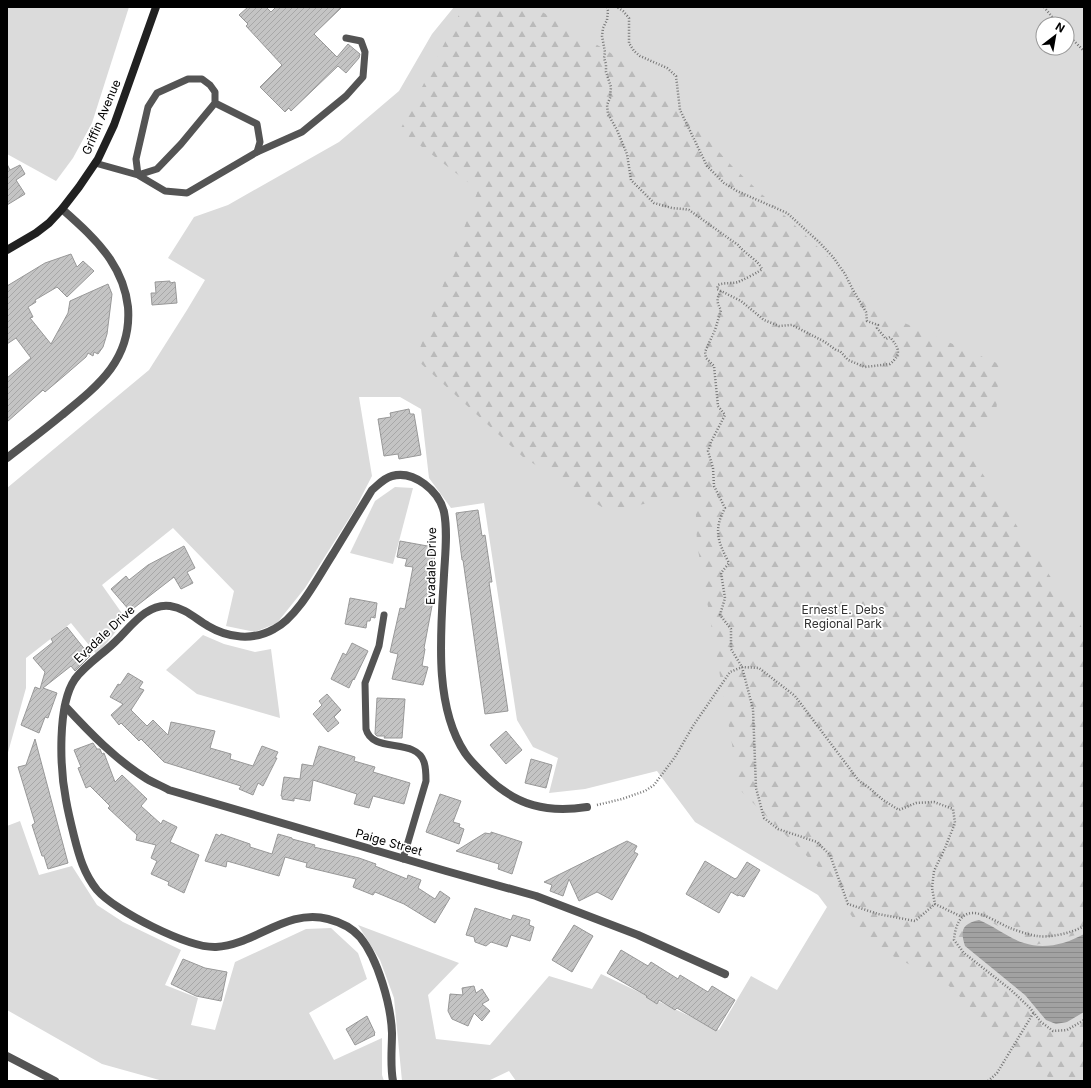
<svg xmlns="http://www.w3.org/2000/svg" width="1091" height="1088" viewBox="0 0 1091 1088" font-family="Inter,sans-serif">
  <style>
    .green { fill: #dbdbdb; fill-rule: evenodd }
    .forest { fill: url(#forest-firs) }
    .water { fill: url(#water-rules) }
    .building { fill: url(#building-hatch); stroke: #989898 }
    .lines { fill: none; stroke-linecap: round; stroke-linejoin: round }
    .path { stroke: #767676; stroke-width: 2.5; stroke-dasharray: 1 2; stroke-linecap: butt }
    .lane { stroke: #545454; stroke-width: 7 }
    .street { stroke: #545454; stroke-width: 8 }
    .secondary { stroke: #212121; stroke-width: 8 }
    .labels { text-anchor: middle; dominant-baseline: central; stroke-width: 3.5; stroke-linejoin: round; paint-order: stroke }
    .street-label { font-size: 12px; fill: #000; stroke: #fff }
    .park-label { font-size: 12px; fill: #323232; stroke: #fff }
  </style>
  <defs>
    <pattern id="forest-firs" width="22" height="20" patternUnits="userSpaceOnUse"><rect width="22" height="20" fill="#dbdbdb"/><path d="M5 1l3.5 6h-7zM16 11l3.5 6h-7z" fill="#bababa"/></pattern>
    <pattern id="water-rules" width="6" height="5" patternUnits="userSpaceOnUse"><rect width="6" height="5" fill="#a2a2a2"/><path d="M0 2.5h6" fill="none" stroke="#8a8a8a"/></pattern>
    <pattern id="building-hatch" width="6" height="6" patternUnits="userSpaceOnUse"><rect width="6" height="6" fill="#c4c4c4"/><path d="M-1 1l2-2M0 6l6-6M5 7l2-2" fill="none" stroke="#a7a7a7"/></pattern>
  </defs>
  <rect width="100%" height="100%" fill="#fff"/>
  <!-- green -->
  <g class="green">
    <polygon points="7,7 129,7 92,123 73,158 56,181 7,154"/>
    <path d="M 454,7 L 1084,7 L 1084,1081 L 516,1081 L 509,1071 L 488,1081 L 402,1081 L 394,998 L 380,960 L 358,925 L 459,963 L 428,995 L 436,1039 L 490,1045 L 549,976 L 592,989 L 601,974 L 719,1030 L 751,976 L 777,990 L 827,907 L 818,895 L 695,822 L 657,771 L 585,789 L 549,793 L 558,758 L 533,747 L 517,720 L 484,503 L 451,508 L 429,478 L 421,409 L 400,397 L 359,397 L 372,476 L 355,509 L 305,588 L 277,623 L 255,632 L 226,626 L 234,591 L 173,528 L 102,585 L 126,619 L 97,655 L 71,623 L 26,658 L 26,688 L 7,756 L 7,488 L 149,370 L 187,310 L 205,280 L 168,258 L 194,217 L 228,205 L 339,142 L 399,91 L 432,34 ZM 1043,24 L 1067,24 L 1067,48 L 1043,48 Z"/>
    <polygon points="395,487 413,488 393,564 350,553 375,501"/>
    <polygon points="203,635 224,644 255,652 271,649 280,718 197,694 166,670"/>
    <polygon points="20,821 39,875 72,866 97,905 123,922 181,950 165,985 198,998 191,1025 215,1030 235,962 306,929 331,928 358,953 367,979 309,1013 334,1060 382,1038 382,1075 384,1081 163,1081 102,1064 7,1010 7,826"/>
  </g>
  <!-- forest -->
  <polygon class="forest" points="463,7 534,7 649,76 732,166 893,318 999,364 996,418 961,441 1079,620 1084,635 1084,933 1035,945 973,913 960,947 1011,990 1056,1037 1084,1020 1084,1081 1055,1081 1031,1067 946,983 871,945 821,870 740,790 697,544 695,494 608,511 523,457 416,359 478,190 400,130"/>
  <!-- water -->
  <path class="water" d="M 979,920 C 994,926 1008,938 1024,943 C 1044,950 1066,944 1084,934 L 1084,1012 L 1067,1022 L 1056,1024 L 1046,1020 L 1025,995 L 965,946 C 960,930 962,924 979,920 Z"/>
  <!-- building -->
  <g class="building">
    <polygon points="248,7 266,7 271,12 276,7 342,7 314,34 337,57 348,44 360,54 359,58 346,73 338,66 291,111 289,108 285,112 260,87 282,65 246,26 248,24 239,15"/>
    <polygon points="7,164 10,170 20,165 25,174 16,180 25,194 7,205"/>
    <polygon points="71,254 77,267 83,261 94,271 67,297 57,287 35,300 36,302 28,307 33,317 30,318 51,344 68,313 70,301 108,284 112,294 107,334 103,347 98,354 94,352 93,356 88,353 86,357 64,376 45,392 43,390 7,422 7,378 31,358 16,338 7,344 7,286 45,263"/>
    <polygon points="170,281 170,283 175,282 177,303 152,305 151,293 156,293 155,282"/>
    <polygon points="409,409 410,414 414,414 421,455 399,459 398,454 384,456 378,419 391,417 390,413"/>
    <polygon points="478,510 482,536 485,535 492,582 489,582 493,609 508,711 485,714 463,560 462,560 456,513"/>
    <polygon points="400,541 433,547 431,556 435,556 429,584 436,585 424,648 425,649 422,666 428,667 423,685 392,679 398,654 390,652 400,608 405,609 413,567 405,566 407,559 397,557"/>
    <polygon points="184,546 195,568 187,572 193,583 181,589 174,577 130,611 111,589 126,576 129,580 148,565"/>
    <polygon points="350,598 377,603 375,618 371,617 370,621 367,621 366,628 345,624"/>
    <polygon points="67,627 90,656 75,671 71,666 43,688 57,693 48,718 45,717 39,733 21,725 35,687 40,689 45,672 33,658 53,642 51,639"/>
    <polygon points="352,643 368,651 354,680 353,679 349,688 331,679 343,653 346,655"/>
    <polygon points="128,673 143,682 139,688 144,690 131,710 147,726 153,720 168,735 171,722 215,731 210,748 231,754 230,759 253,766 262,746 278,752 275,758 277,758 263,786 258,783 253,795 239,789 241,786 164,762 141,739 139,741 121,723 119,725 111,715 123,704 110,697 118,684 120,685"/>
    <polygon points="327,694 341,710 334,717 339,723 328,732 313,714 322,705 319,701"/>
    <polygon points="377,698 405,699 402,738 384,738 385,736 377,736 375,734"/>
    <polygon points="506,731 522,750 506,764 490,745"/>
    <polygon points="35,739 68,863 48,869 44,856 42,856 32,825 35,823 18,767 26,765"/>
    <polygon points="93,743 97,749 100,749 102,754 104,753 115,782 122,775 147,799 141,806 161,824 163,820 177,827 170,842 199,855 184,893 168,885 169,882 151,874 157,861 151,858 156,845 136,840 137,835 108,808 110,806 90,786 86,788 78,768 81,767 74,750"/>
    <polygon points="319,746 355,757 354,761 375,767 373,772 410,783 404,804 373,796 369,808 354,804 357,794 313,780 310,801 294,798 294,801 282,799 282,796 281,796 284,777 300,779 302,764 313,766"/>
    <polygon points="531,759 552,765 546,788 525,783"/>
    <polygon points="440,794 461,801 453,822 460,824 459,827 464,829 459,844 426,832"/>
    <polygon points="491,832 522,842 512,874 498,869 499,864 456,851 485,833 491,834"/>
    <polygon points="216,834 220,836 221,834 250,844 250,847 272,854 278,834 292,838 292,839 315,845 314,847 359,858 376,864 375,866 407,879 408,875 421,880 418,888 435,899 440,891 450,898 435,923 404,904 375,892 373,895 353,887 356,879 306,867 307,863 285,857 279,876 227,861 226,867 205,861"/>
    <polygon points="627,841 637,846 634,852 638,854 612,900 597,892 579,901 569,879 563,896 550,891 552,885 544,882"/>
    <polygon points="705,861 735,879 736,878 737,878 747,862 760,870 744,897 739,895 738,896 731,892 719,913 686,894"/>
    <polygon points="475,908 511,920 513,915 530,920 529,925 534,927 530,941 511,935 507,947 491,942 486,946 475,942 474,937 466,935"/>
    <polygon points="574,925 593,936 572,972 552,960"/>
    <polygon points="621,950 648,966 651,962 678,979 680,975 708,992 712,986 735,1000 716,1031 677,1008 675,1010 659,1000 657,1004 646,997 647,996 607,973"/>
    <polygon points="183,959 205,968 227,972 221,1001 196,996 171,984"/>
    <polygon points="474,986 476,993 482,989 489,1000 482,1004 490,1011 482,1021 474,1013 468,1026 452,1019 448,1011 450,994 463,995 462,988"/>
    <polygon points="367,1016 375,1033 374,1034 375,1035 355,1045 346,1029"/>
  </g>
  <g class="lines">
    <!-- path -->
    <g class="path">
      <path d="M 607,7 L 608,11 L 607,20 L 603,28 L 602,36 L 605,52 L 604,58 L 606,64 L 606,72 L 611,87 L 610,98 L 607,105 L 608,114 L 617,130 L 627,154 L 631,180 L 654,203 L 672,208 L 684,209 L 689,210 L 738,245 C 745,254 758,260 762,269 C 761,271 741,281 738,282 C 732,284 725,282 718,285 L 717,289 L 741,301 L 764,320 L 779,326 L 792,325 L 796,327 L 825,342 L 836,350 L 840,351 L 848,360 L 865,367 L 890,364 C 902,354 899,348 890,337 L 886,339 L 877,328 L 878,325 L 867,321 L 866,312 L 853,290 L 845,274 L 833,257 L 819,242 L 787,213 L 737,191 L 724,183 L 707,166 L 680,110 L 676,76 L 667,68 L 640,56 L 634,51 L 629,43 L 629,18 L 623,11 L 617,7"/>
      <polyline points="1044,7 1058,24"/>
      <polyline points="1067,34 1084,51"/>
      <path d="M 721,291 C 716,299 717,303 721,310 L 715,330 L 705,352 L 706,358 L 714,366 L 718,406 L 725,415 L 711,442 L 708,451 L 713,468 L 714,486 L 725,508 C 713,530 718,542 729,563 L 721,573 L 725,598 L 720,615 L 731,629 L 731,649 L 742,667 L 753,709 L 756,788 L 764,818 L 778,829 L 817,842 L 830,855 L 848,904 L 878,914 L 915,921 L 935,904"/>
      <polyline points="597,805 622,799 645,791 654,785 675,757 693,726 730,672 742,667 759,668 795,696 859,781 868,787 883,800 899,810 916,803 934,802 953,809 955,823 945,848 934,871 932,888 935,904 962,917"/>
      <path d="M 1084,926 C 1072,933 1050,938 1037,936 C 1029,935 1018,931 1010,928 C 1000,924 984,913 973,913 C 959,913 955,928 954,940 L 964,953 L 1011,990 L 1030,1008 L 1041,1022 L 1053,1031 L 1067,1030 L 1084,1020"/>
      <polyline points="988,1081 997,1073 1034,1012"/>
    </g>
    <!-- lane -->
    <g class="lane">
      <polyline points="257,152 302,132 346,96 363,77 365,52 361,41 346,38"/>
      <polyline points="95,163 138,175 157,169 181,144 215,103 215,92 210,85 202,79 188,79 157,93 148,107 136,159 138,175 165,191 187,193 257,152 260,142 257,124 215,103"/>
      <path d="M 384,615 L 379,646 L 365,683 L 366,729 C 372,754 416,737 424,762 C 426,768 426,774 426,781 L 403,859"/>
    </g>
    <!-- street -->
    <g class="street">
      <path d="M 7,458 C 25,444 44,430 62,415 C 99,385 132,359 128,307 C 126,289 120,274 110,259 C 97,240 79,224 62,209"/>
      <path d="M 65,706 C 89,732 116,760 147,779 C 154,783 162,786 169,790 L 446,871 L 536,896 L 638,935 L 725,974"/>
      <polyline points="7,1056 55,1081"/>
      <path d="M 393,1081 C 390,1065 392,1049 392,1033 C 391,1005 378,959 360,937 C 352,928 340,922 328,919 C 287,908 255,945 216,947 C 188,948 115,911 97,890 C 84,874 79,856 74,836 C 71,824 68,812 66,800 C 60,769 57,705 75,679 C 87,663 105,653 118,639 C 132,625 148,603 170,606 C 185,608 196,619 208,626 C 228,638 253,641 274,629 C 298,617 318,577 333,554 C 346,533 359,511 372,490 C 378,485 384,478 392,476 C 414,470 439,491 444,512 C 448,532 445,555 444,575 C 441,630 433,705 465,753 C 471,762 480,770 487,777 C 517,806 547,813 587,807"/>
    </g>
    <!-- secondary -->
    <polyline class="secondary" points="7,250 36,233 49,223 62,209 79,187 98,159 114,125 156,7"/>
  </g>
  <g class="labels">
    <!-- street labels -->
    <g class="street-label">
      <text transform="translate(101 117) rotate(-67)">Griffin Avenue</text>
      <text transform="translate(431 566) rotate(-89)">Evadale Drive</text>
      <text transform="translate(104 634) rotate(-43)">Evadale Drive</text>
      <text transform="translate(389 842) rotate(16)">Paige Street</text>
    </g>
    <!-- park labels -->
    <g class="park-label">
      <text x="843" y="609">Ernest E. Debs<tspan x="843" dy="14">Regional Park</tspan></text>
    </g>
  </g>
  <!-- border -->
  <rect width="1091" height="1088" fill="none" stroke="#000000" stroke-width="16"/>
  <!-- north arrow -->
  <g transform="translate(1055 36) rotate(31)"><circle r="19" fill="#ffffff" stroke="#999999"/>
  <path d="M0-3L7 15L0 10L-7 15Z" fill="#000000"/>
  <text y="-6" font-size="11" font-weight="bold" text-anchor="middle" fill="#000000">N</text>
  </g>
</svg>
